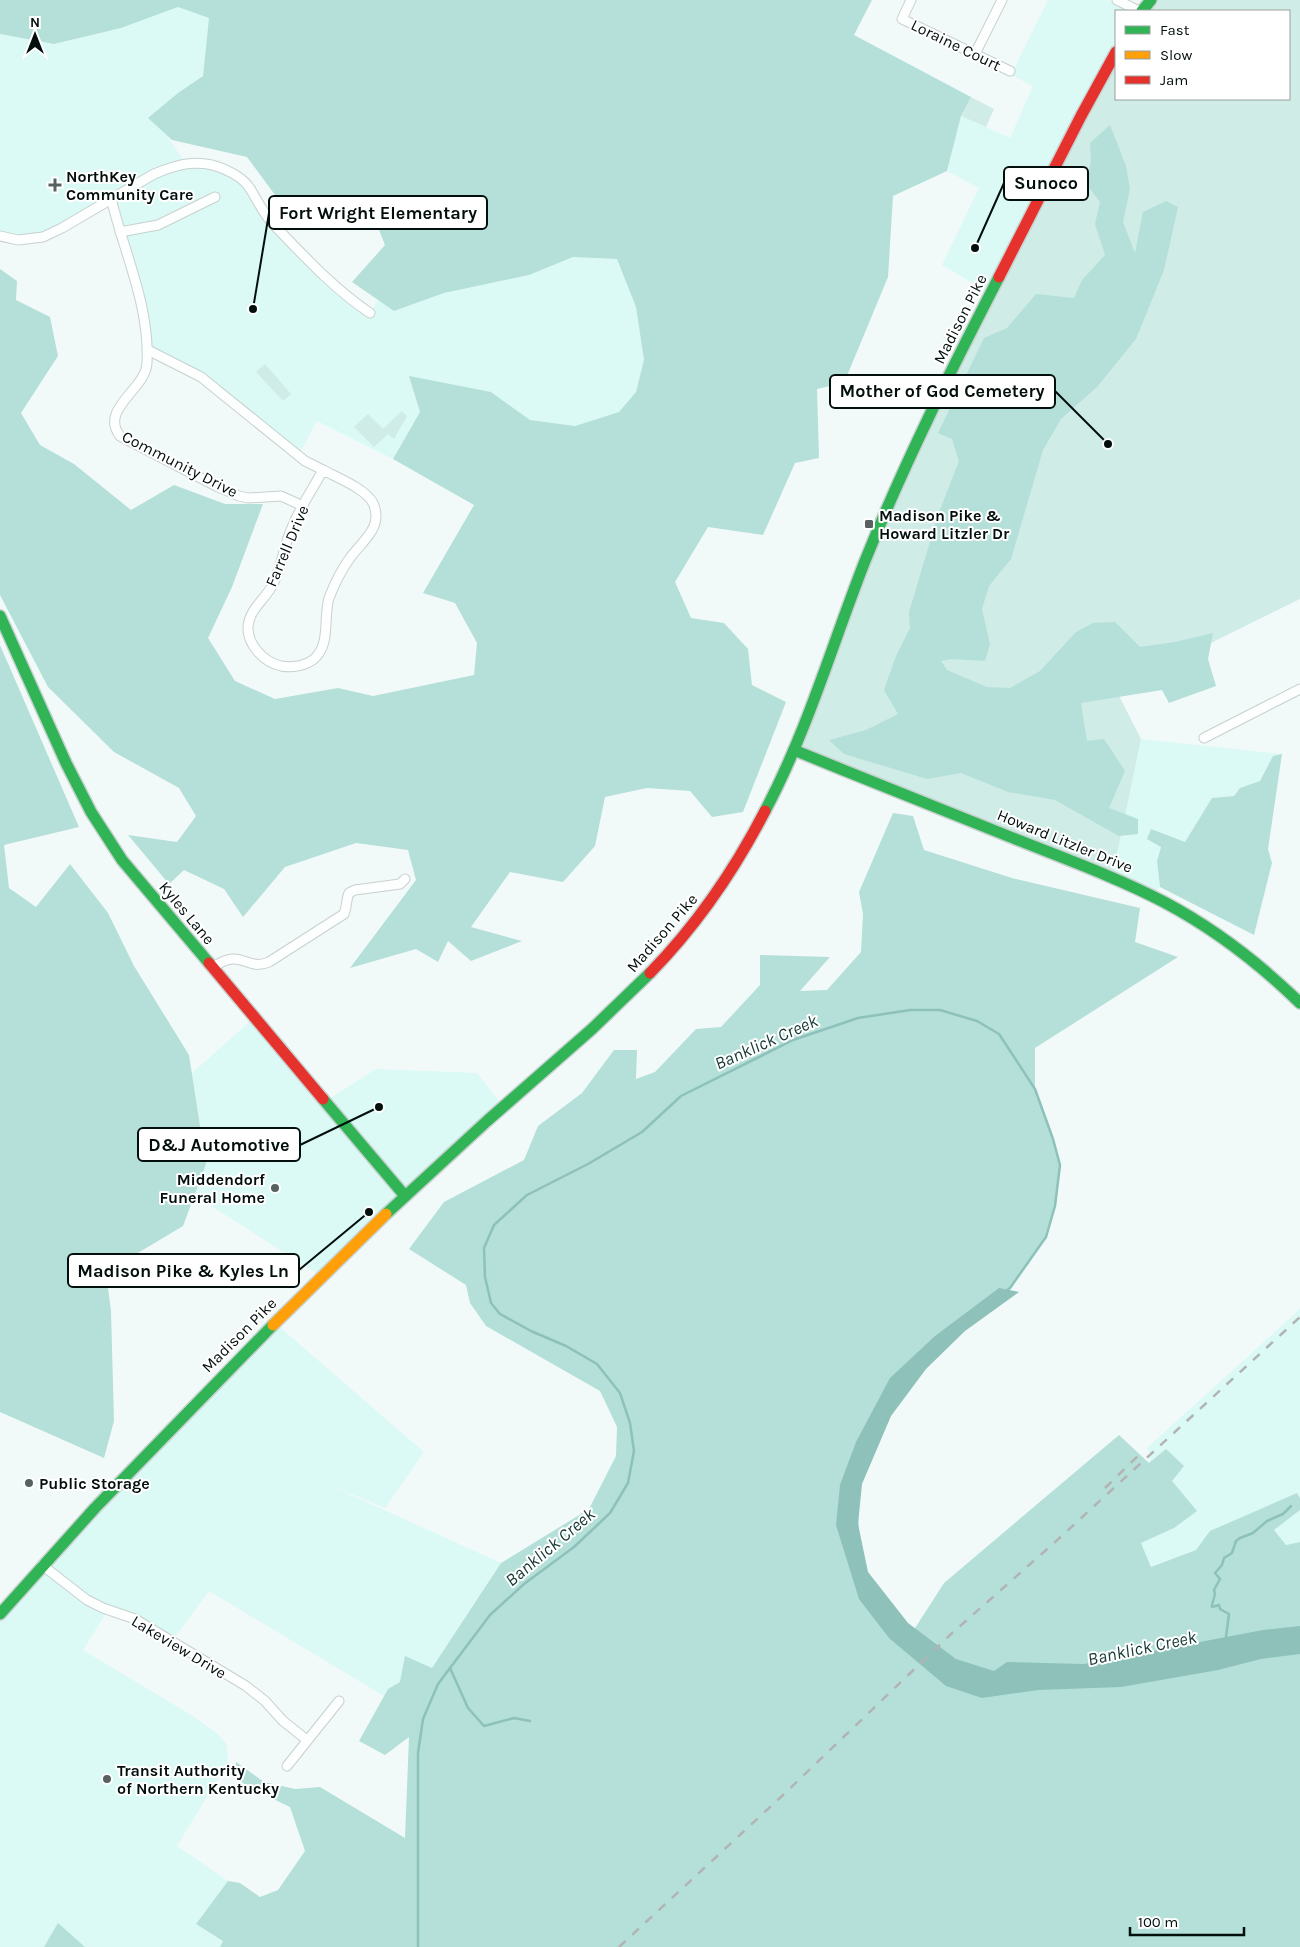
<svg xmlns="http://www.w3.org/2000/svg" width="1300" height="1947" viewBox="0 0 1300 1947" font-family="Karla,sans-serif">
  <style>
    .built { fill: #dbf9f5 }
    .green { fill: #cfece7 }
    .forest { fill: #b4e0d9 }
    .water { fill: #8dc1ba }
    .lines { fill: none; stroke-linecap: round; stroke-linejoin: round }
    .stream { stroke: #8dc1ba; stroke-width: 2.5 }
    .street-casing { stroke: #c7d1d0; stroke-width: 11 }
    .fast-casing { stroke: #c7d1d0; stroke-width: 14 }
    .slow-casing { stroke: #c7d1d0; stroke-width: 14 }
    .jam-casing { stroke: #c7d1d0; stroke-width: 14 }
    .street { stroke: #fdfefe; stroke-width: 9 }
    .fast { stroke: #30b455; stroke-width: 11 }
    .slow { stroke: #ff9f0a; stroke-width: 11 }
    .jam { stroke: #e5322d; stroke-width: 11 }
    .rail { stroke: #b2b4b4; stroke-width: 2.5; stroke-dasharray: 9 9; stroke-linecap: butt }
    .poi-dot { fill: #576160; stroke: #fff; stroke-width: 2 }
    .labels { text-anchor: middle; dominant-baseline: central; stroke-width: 4; stroke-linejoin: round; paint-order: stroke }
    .street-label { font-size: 16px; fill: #030f0d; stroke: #fff }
    .poi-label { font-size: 16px; font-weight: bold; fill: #030f0d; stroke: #fff; text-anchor: start }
    .water-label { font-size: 18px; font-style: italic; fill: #163934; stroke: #fff }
    .leader { fill: none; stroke: #030f0d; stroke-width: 2 }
    .callout-dot { fill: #030f0d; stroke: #fff; stroke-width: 2 }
    .callout { fill: #fff; stroke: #030f0d; stroke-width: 2 }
    .callout-label { font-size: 18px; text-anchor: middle; font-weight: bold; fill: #030f0d }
  </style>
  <rect width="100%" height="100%" fill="#f2faf9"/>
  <!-- built -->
  <g class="built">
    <polygon points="1048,0 1109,0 1139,11 1116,11 1116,53 991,294 942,265 979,188 947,171 961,116 1010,138 1033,86 1011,75"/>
    <polygon points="178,7 209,18 203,76 178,93 149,118 168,137 185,163 195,162 239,177 272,223 370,313 378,300 394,311 444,293 529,275 573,257 617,259 636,307 644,360 636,392 619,412 575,426 530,420 491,392 410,377 420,412 393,459 317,421 298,456 230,399 153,351 147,339 111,199 43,237 0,236 0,34 54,44 121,28"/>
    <polygon points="1141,739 1282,754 1273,756 1260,781 1240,788 1234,796 1212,798 1185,842 1161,846 1157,861 1160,887 1152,895 1112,878"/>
    <polygon points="254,1018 324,1102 376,1069 477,1073 503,1106 321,1276 194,1195 206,1164 192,1073"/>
    <polygon points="1300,1309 1300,1498 1298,1494 1211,1531 1196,1550 1151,1567 1141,1543 1174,1528 1171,1481 1183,1467 1149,1463 1150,1454 1147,1448"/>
    <polygon points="275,1323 424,1452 385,1508 327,1484 501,1563 432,1668 400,1682 388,1689 384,1696 209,1591 172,1641 108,1610 83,1650 193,1716 219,1735 227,1745 228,1762 177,1846 228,1881 196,1924 224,1941 220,1947 85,1947 58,1924 44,1947 0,1947 0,1614"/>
    <polygon points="1300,1510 1300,1542 1286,1545 1274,1530"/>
  </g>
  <!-- green -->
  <g class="green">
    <polygon points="1151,0 1300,0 1300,599 1116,690 1141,739 1112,878 794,750 882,519 1116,52 1116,99 1289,99 1289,11 1142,11"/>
    <polygon points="971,97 994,109 986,127 961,116"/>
    <polygon points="265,364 291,394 283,401 256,372"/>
    <polygon points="402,411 407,416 394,439 388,434 374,447 354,427 368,414 383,429"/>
  </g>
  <!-- forest -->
  <g class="forest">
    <polygon points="0,0 872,0 854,35 971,97 961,116 947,171 893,196 888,277 844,383 817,389 819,458 795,463 763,535 708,527 675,582 691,618 724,623 748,649 752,685 786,702 743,812 712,817 690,791 647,788 605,797 595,846 563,882 510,872 471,927 522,941 471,961 448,941 438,962 416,949 350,968 416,880 408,850 356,843 285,867 243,917 224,889 184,870 169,884 128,835 177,842 196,816 179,788 114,752 48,687 0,595 0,269 17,281 16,300 50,317 58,356 21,413 40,445 74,464 131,510 174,485 225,504 263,504 232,587 208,638 235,681 275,699 338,688 373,696 474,675 477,643 455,603 423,593 474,505 393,459 420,412 409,376 491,392 530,420 575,426 619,412 636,392 644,360 636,307 617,259 573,257 529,275 444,293 394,311 352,282 385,245 372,212 331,209 298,226 247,157 172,140 148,118 178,93 203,76 209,18 178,7 121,28 54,44 0,34"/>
    <polygon points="1110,125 1126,166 1130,189 1123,222 1135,253 1143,212 1166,201 1178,207 1164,270 1136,339 1097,387 1061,419 1043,450 1011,559 989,586 982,609 990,644 985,661 952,659 941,661 947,670 987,687 1010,688 1040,671 1076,632 1093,623 1115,622 1140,647 1175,642 1213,633 1208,659 1216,686 1169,703 1162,690 1081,703 1087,741 1104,739 1125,771 1109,808 1138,819 1138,834 1119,836 1055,800 1008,792 961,773 927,779 844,754 829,740 866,730 898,714 884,690 896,656 910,628 909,612 938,515 959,461 952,439 938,433 984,338 1007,328 1036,294 1074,298 1082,280 1105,255 1095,224 1100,202 1087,185 1091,160 1090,143"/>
    <polygon points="0,645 79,827 4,845 9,888 36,907 70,864 108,913 134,966 189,1055 206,1164 183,1226 106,1272 111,1311 114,1421 104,1458 0,1412"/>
    <polygon points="1282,754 1268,849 1272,863 1254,935 1160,887 1157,861 1161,847 1147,839 1151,829 1185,842 1212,798 1234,796 1240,788 1260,781 1273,756"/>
    <polygon points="893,813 913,816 924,850 1012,878 1140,908 1135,942 1178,957 1035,1048 1035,1089 1053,1139 1060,1165 1055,1206 1046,1237 1010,1288 977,1312 903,1383 855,1478 863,1577 908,1639 944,1583 1119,1435 1149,1463 1166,1449 1184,1466 1172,1481 1197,1511 1174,1528 1141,1543 1151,1567 1196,1550 1210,1531 1297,1493 1300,1498 1300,1510 1274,1530 1286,1545 1300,1542 1300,1947 220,1947 223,1941 196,1924 228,1881 240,1883 260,1897 278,1890 305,1851 290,1807 246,1786 235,1775 236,1762 264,1782 295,1789 320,1787 405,1838 409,1737 385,1755 359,1741 388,1689 400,1682 405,1656 432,1668 501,1563 589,1509 616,1456 617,1427 600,1391 486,1326 470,1303 466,1285 409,1249 444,1202 524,1160 538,1126 582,1093 614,1050 637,1050 636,1079 655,1072 696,1029 721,1027 760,985 760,955 830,957 800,991 827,990 861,952 863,914 859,892"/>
    <polygon points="58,1923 85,1947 44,1947"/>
  </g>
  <!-- water -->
  <polygon class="water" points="999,1288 1019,1292 965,1331 926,1369 891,1416 862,1484 858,1524 868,1572 908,1623 956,1659 994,1671 1007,1662 1084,1664 1263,1630 1300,1626 1300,1654 1261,1659 1218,1670 1121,1687 1038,1690 982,1698 946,1686 889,1638 859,1599 836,1525 840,1485 856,1442 890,1378 935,1336"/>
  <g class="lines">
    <!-- stream -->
    <g class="stream">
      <polyline points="1226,1637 1229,1614 1220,1609 1219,1605 1212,1607 1212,1605 1215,1594 1214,1590 1220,1579 1215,1573 1222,1565 1224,1558 1232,1553 1236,1541 1240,1538 1253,1533 1267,1521 1283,1514 1291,1506"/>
      <polyline points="450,1668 468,1708 484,1726 514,1718 530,1721"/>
      <polyline points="418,1947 418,1753 423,1719 438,1684 490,1615 524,1584 574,1547 610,1513 628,1483 634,1451 630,1423 620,1393 597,1364 566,1346 531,1331 500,1314 491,1303 485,1277 484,1248 494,1225 527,1195 588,1164 642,1132 681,1096 793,1040 858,1018 910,1010 940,1010 977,1021 999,1034 1035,1089 1053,1139 1060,1165 1055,1206 1046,1237 1010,1288 1006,1291"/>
    </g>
    <defs>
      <g id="street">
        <polyline points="911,0 902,19 1010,71"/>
        <polyline points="1117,0 1139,11"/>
        <polyline points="975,54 1002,0"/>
        <path d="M 111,198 C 124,253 150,306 147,363 C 146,389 99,409 120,436 L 218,487 L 239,496 L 248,498 L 281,496 L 303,506"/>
        <polyline points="120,232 158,225 215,197"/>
        <path d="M 0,236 L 18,240 L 43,237 L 62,228 L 154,174 C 178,164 199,158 224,169 C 233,173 243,178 249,187 C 257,199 263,214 274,225 C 304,256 334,289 370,313"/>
        <polyline points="148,350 201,377 305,461 323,470"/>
        <path d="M 323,470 C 336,477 366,489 373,503 C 384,527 363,540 350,558 C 342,569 334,585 329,598 C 323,618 331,644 314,659 C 305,666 292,668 281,666 C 263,662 247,644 248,626 C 250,608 266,599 273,584 C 282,567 283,548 291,530 C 299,509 312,490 323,470 Z"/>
        <polyline points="1204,738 1300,689"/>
        <path d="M 212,968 C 242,946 245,972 269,962 L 344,914 C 347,907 346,900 349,893 L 355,890 L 400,884 L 405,879"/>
        <polyline points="42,1565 87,1600 103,1608 135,1619 246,1686 265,1701 283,1721 307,1740"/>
        <polyline points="287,1766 339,1701"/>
      </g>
      <g id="fast">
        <polyline points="1142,11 1151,0"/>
        <polyline points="0,616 66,763 91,812 122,860 209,963"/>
        <path d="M 794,750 C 865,779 936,807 1008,836 C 1060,857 1114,876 1164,902 C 1215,929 1259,963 1300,1003"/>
        <path d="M 765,811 C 807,732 832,645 865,561 C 904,464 951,370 999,277"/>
        <polyline points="323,1099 405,1196"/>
        <polyline points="386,1214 487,1121 592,1029 650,973"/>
        <polyline points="0,1614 95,1508 273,1325"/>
      </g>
      <polyline id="slow" points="273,1325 386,1214"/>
      <g id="jam">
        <polyline points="999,277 1081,116 1116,52"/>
        <polyline points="209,963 323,1099"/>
        <path d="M 650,973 C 697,925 734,871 765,811"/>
      </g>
    </defs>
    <!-- street casing -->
    <use href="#street" class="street-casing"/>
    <!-- fast casing -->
    <use href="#fast" class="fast-casing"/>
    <!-- slow casing -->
    <use href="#slow" class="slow-casing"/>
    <!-- jam casing -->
    <use href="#jam" class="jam-casing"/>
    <!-- street -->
    <use href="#street" class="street"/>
    <!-- fast -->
    <use href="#fast" class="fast"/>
    <!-- slow -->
    <use href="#slow" class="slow"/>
    <!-- jam -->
    <use href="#jam" class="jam"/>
    <!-- rail -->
    <g class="rail">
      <polyline points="1105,1488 1139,1455"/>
      <polyline points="619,1947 782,1796 950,1635 1054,1543 1300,1317"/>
    </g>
  </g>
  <!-- markers -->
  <g class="poi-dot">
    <path d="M52.5 177.5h5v5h5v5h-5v5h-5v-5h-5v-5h5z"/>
    <rect x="864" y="519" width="10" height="10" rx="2.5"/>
    <circle cx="275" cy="1188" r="5"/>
    <circle cx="29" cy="1483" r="5"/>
    <circle cx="107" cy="1779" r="5"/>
  </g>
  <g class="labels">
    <!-- street labels -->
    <g class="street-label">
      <text transform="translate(956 45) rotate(26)">Loraine Court</text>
      <text transform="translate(960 319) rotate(-63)">Madison Pike</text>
      <text transform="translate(180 464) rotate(27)">Community Drive</text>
      <text transform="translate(287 546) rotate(-67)">Farrell Drive</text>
      <text transform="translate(1065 841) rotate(22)">Howard Litzler Drive</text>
      <text transform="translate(187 913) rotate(50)">Kyles Lane</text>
      <text transform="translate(662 933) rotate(-49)">Madison Pike</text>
      <text transform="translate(239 1335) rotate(-45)">Madison Pike</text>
      <text transform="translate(179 1647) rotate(31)">Lakeview Drive</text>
    </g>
    <!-- poi labels -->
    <g class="poi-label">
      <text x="66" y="176">NorthKey<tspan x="66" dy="18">Community Care</tspan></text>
      <text x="879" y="515">Madison Pike &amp;<tspan x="879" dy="18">Howard Litzler Dr</tspan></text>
      <text x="265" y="1179" text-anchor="end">Middendorf<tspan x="265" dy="18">Funeral Home</tspan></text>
      <text x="39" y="1483">Public Storage</text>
      <text x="117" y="1770">Transit Authority<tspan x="117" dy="18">of Northern Kentucky</tspan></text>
    </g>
    <!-- water labels -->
    <g class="water-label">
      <text transform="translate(766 1042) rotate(-24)">Banklick Creek</text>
      <text transform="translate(550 1547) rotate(-40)">Banklick Creek</text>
      <text transform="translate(1142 1648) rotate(-12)">Banklick Creek</text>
    </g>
  </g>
  <!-- callouts -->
  <path class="leader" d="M975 248L1004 183M253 309L269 213M1108 444L1055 391M379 1107L300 1145M369 1212L299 1270"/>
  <g class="callout-dot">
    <circle cx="975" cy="248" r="5"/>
    <circle cx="253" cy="309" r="5"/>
    <circle cx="1108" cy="444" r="5"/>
    <circle cx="379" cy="1107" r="5"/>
    <circle cx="369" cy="1212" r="5"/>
  </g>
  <g class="callout">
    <rect x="1004" y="167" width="84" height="33" rx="5"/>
    <rect x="269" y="196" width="218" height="33" rx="5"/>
    <rect x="830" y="375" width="225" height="33" rx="5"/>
    <rect x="138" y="1128" width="162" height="33" rx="5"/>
    <rect x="68" y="1254" width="231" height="33" rx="5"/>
  </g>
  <g class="callout-label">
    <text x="1046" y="189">Sunoco</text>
    <text x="378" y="219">Fort Wright Elementary</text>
    <text x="942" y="397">Mother of God Cemetery</text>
    <text x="219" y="1151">D&amp;J Automotive</text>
    <text x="183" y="1277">Madison Pike &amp; Kyles Ln</text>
  </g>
  <!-- legend -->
  <rect x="1115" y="10" width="175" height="90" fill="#ffffff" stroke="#9a9f9e"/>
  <rect x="1125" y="26" width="25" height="8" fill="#30b455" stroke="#9a9f9e"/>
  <text x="1160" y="35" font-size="15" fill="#030f0d">Fast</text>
  <rect x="1125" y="51" width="25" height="8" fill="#ff9f0a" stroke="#9a9f9e"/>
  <text x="1160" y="60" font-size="15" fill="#030f0d">Slow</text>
  <rect x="1125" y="76" width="25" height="8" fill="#e5322d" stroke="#9a9f9e"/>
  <text x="1160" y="85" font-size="15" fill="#030f0d">Jam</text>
  <!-- north arrow -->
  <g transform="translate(35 35)" stroke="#ffffff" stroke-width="4" paint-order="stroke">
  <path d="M0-4L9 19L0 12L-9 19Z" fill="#030f0d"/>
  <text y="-8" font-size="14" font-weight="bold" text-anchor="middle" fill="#030f0d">N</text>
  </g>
  <!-- scale -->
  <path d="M1130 1927v8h114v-8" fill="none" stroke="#030f0d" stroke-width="2.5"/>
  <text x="1138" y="1927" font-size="15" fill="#030f0d" stroke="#ffffff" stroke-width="4" paint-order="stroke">100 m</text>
</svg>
